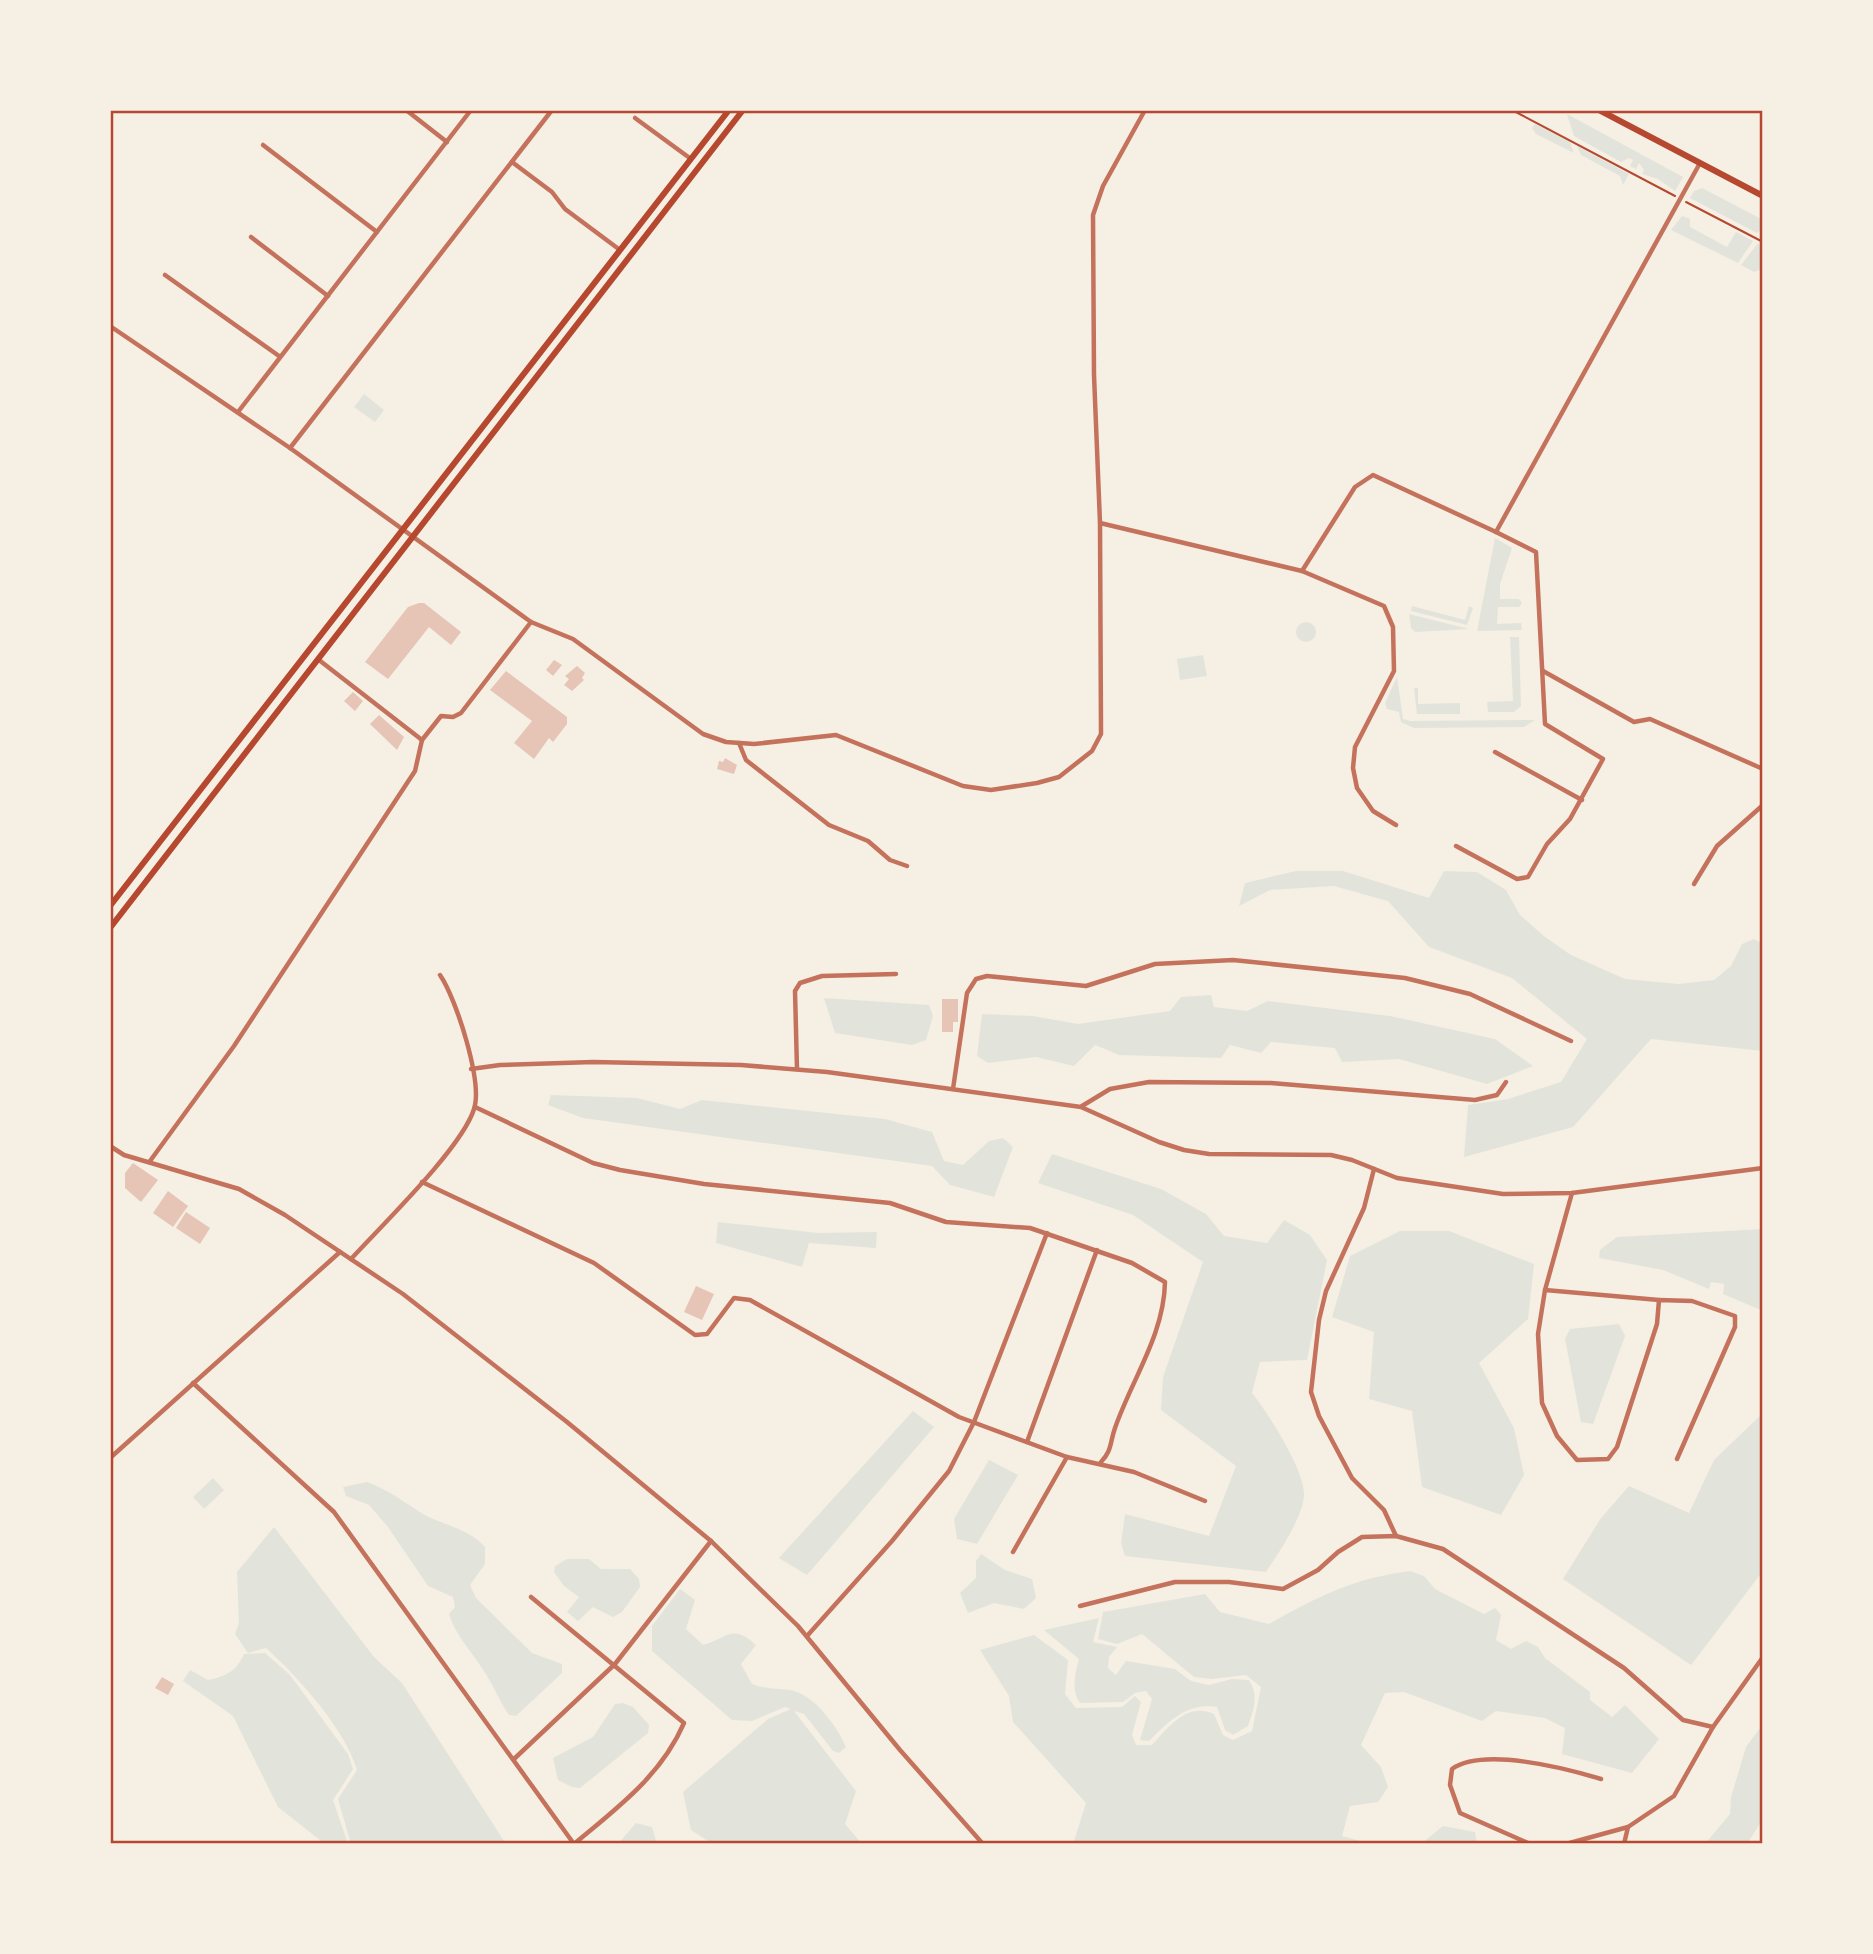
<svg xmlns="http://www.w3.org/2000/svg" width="1873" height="1954" viewBox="0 0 1873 1954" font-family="Overpass,sans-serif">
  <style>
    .green { fill: #e2e4dc }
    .building { fill: #e6c5b7 }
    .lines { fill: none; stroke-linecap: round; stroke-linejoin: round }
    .path { stroke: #b5482f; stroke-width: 2 }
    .minor { stroke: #c5725c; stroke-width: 4.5 }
    .secondary { stroke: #b5482f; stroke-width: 6 }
    .neatline { fill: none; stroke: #b5482f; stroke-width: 2.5 }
  </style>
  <rect width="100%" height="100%" fill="#f6efe4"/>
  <!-- green -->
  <g class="green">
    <polygon points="1567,114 1683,177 1675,191 1658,179 1642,174 1644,170 1639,163 1636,169 1630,166 1633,160 1629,158 1621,162 1574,136"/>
    <polygon points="1535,124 1570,142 1574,153 1536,134 1532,128"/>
    <polygon points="1577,146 1629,174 1623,185 1620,176 1581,155"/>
    <polygon points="1702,188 1763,220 1763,228 1757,233 1690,198 1694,191"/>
    <polygon points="1682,216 1690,219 1690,227 1727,247 1736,232 1753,241 1738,263 1671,230"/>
    <polygon points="1758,243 1763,251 1763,269 1754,272 1741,265"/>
    <polygon points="364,394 384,410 375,422 354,407"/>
    <polygon points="1495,538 1512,548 1500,584 1500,599 1519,599 1522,603 1519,607 1498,607 1497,624 1521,623 1522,630 1477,631"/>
    <polygon points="1412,606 1465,620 1469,606 1473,608 1467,625 1411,611"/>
    <polygon points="1409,614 1469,629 1415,632 1411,628"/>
    <circle cx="1306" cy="632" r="10"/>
    <polygon points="1510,637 1519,637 1521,706 1514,712 1488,712 1487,702 1513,701"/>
    <polygon points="1203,655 1207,676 1180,680 1177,659"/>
    <polygon points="1397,677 1403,719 1410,721 1535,720 1524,727 1414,728 1401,722 1399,712 1387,709 1385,703"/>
    <polygon points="1414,688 1418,688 1418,704 1460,703 1460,714 1417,714"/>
    <polygon points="1296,871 1343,871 1429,898 1444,871 1477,872 1506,890 1520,915 1545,937 1571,955 1625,979 1679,984 1714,980 1731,966 1742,944 1754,939 1763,944 1763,1051 1651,1039 1573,1127 1464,1157 1468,1105 1508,1099 1561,1082 1587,1039 1512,978 1429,947 1388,901 1334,886 1270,890 1239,906 1245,883"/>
    <polygon points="1211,995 1214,1007 1247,1011 1268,1001 1390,1016 1495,1039 1533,1066 1487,1084 1399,1059 1342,1062 1335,1048 1271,1042 1261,1053 1230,1045 1221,1058 1119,1055 1095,1045 1074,1066 1036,1057 988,1063 977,1056 982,1014 1033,1016 1078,1024 1170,1011 1181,997"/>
    <polygon points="824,998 929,1005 933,1016 926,1040 912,1045 835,1033"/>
    <polygon points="551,1095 637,1098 680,1109 702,1100 885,1119 932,1132 944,1161 963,1165 989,1141 1003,1138 1013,1147 994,1197 950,1185 932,1166 583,1118 548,1105"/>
    <path d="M 1052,1154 L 1161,1189 L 1206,1214 L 1224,1236 L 1267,1243 L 1284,1220 L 1310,1235 L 1327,1260 L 1307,1360 L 1260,1362 L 1252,1393 C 1268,1413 1304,1469 1304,1494 C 1304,1516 1278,1554 1266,1572 L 1125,1556 L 1121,1543 L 1125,1514 L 1209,1536 L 1236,1466 L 1161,1410 L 1163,1377 L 1203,1262 L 1133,1215 L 1038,1183 Z"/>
    <polygon points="718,1222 818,1233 877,1232 876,1248 809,1243 802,1267 716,1243"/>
    <polygon points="1763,1229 1763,1311 1723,1294 1724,1284 1711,1282 1709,1289 1663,1270 1599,1258 1600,1250 1617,1237"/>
    <polygon points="1400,1231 1449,1231 1534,1264 1528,1319 1479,1363 1514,1428 1524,1475 1501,1515 1422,1487 1412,1411 1369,1399 1374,1332 1332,1317 1350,1256"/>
    <polygon points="1619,1324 1625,1336 1593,1424 1581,1422 1565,1339 1570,1329"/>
    <polygon points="913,1411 934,1427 807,1575 779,1558"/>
    <polygon points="1763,1413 1763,1571 1691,1665 1563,1579 1601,1518 1629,1486 1689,1513 1714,1460"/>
    <polygon points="989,1460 1018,1475 977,1544 957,1539 954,1519"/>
    <polygon points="213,1478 224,1490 204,1509 193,1497"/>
    <path d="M 367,1482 C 389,1490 404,1502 423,1514 C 444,1526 469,1528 485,1547 L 485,1564 L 470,1585 L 476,1598 L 532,1653 L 562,1664 L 562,1673 L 516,1716 L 509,1715 C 500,1703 495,1688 487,1676 C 475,1655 456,1637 449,1614 L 455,1607 L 453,1597 L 428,1586 L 388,1527 L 369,1505 L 346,1496 L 343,1487 Z"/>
    <path d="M 274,1527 L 374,1657 L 402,1683 L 506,1844 L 351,1844 L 338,1799 L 357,1770 C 345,1729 298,1677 266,1648 L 248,1653 L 235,1634 L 239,1623 L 237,1572 Z"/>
    <polygon points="981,1554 1005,1570 1032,1579 1036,1598 1024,1609 994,1603 968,1613 960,1593 976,1578 976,1561"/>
    <polygon points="567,1559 589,1559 601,1569 630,1569 639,1579 640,1587 622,1612 613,1617 593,1607 578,1621 567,1612 579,1597 564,1586 554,1572 555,1566"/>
    <path d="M 1410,1571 L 1424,1576 L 1435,1589 L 1484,1614 L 1495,1608 L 1501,1615 L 1496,1640 L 1511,1649 L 1526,1641 L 1538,1647 L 1545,1658 L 1590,1692 L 1590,1700 L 1612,1717 L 1625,1705 L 1659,1739 L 1632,1773 L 1562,1754 L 1565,1728 L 1545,1718 L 1496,1711 L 1482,1721 L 1404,1692 L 1385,1693 L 1361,1745 L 1381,1767 L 1388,1787 L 1378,1802 L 1350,1806 L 1342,1836 L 1371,1844 L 1073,1844 L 1086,1803 L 1013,1722 L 1009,1696 L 980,1650 L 1034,1635 L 1068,1660 L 1065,1694 L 1076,1708 L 1122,1707 L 1135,1696 L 1141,1702 L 1132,1735 L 1136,1745 L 1152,1745 C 1169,1727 1186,1702 1214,1714 L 1223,1735 L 1233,1740 L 1252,1731 L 1261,1687 L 1246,1675 L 1212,1679 L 1194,1677 L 1142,1634 L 1117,1644 L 1098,1639 L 1103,1612 L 1205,1594 L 1220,1612 L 1269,1624 C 1317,1597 1354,1578 1410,1571 Z"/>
    <path d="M 680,1589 L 695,1600 L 686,1629 L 703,1645 C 728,1638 732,1623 756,1645 L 741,1664 L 752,1684 C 765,1689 776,1688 790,1690 C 814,1694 837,1726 846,1747 L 839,1753 L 833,1751 L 804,1714 L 794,1711 L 856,1791 L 845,1824 L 862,1844 L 708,1841 L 691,1830 L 683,1792 L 768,1719 L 791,1709 L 785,1707 L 752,1721 L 732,1720 L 652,1651 L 652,1626 Z"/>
    <path d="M 1099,1618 L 1093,1642 L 1117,1647 L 1109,1657 L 1108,1668 L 1116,1675 L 1126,1661 L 1175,1669 L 1191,1681 L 1209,1685 L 1232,1679 L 1249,1680 C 1259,1696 1254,1709 1248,1726 L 1233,1735 L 1225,1730 L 1217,1707 C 1187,1702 1169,1721 1149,1741 L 1140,1740 L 1152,1699 L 1146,1691 L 1135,1693 L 1123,1702 L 1080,1703 C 1071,1690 1075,1674 1079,1659 L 1044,1630 Z"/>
    <path d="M 265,1653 L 290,1675 L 348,1754 L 353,1769 L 333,1800 L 348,1844 L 325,1844 L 278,1807 L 233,1716 L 183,1681 L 190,1670 L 208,1680 C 226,1676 236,1672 244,1654 Z"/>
    <polygon points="623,1703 633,1707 649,1725 648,1733 580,1788 572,1787 558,1780 553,1758 593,1737 615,1704"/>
    <polygon points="1763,1724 1763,1819 1747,1844 1705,1844 1730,1814 1731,1797 1746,1747"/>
    <polygon points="636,1823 652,1827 657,1844 618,1844"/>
    <polygon points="1443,1826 1475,1832 1477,1844 1421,1844"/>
  </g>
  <!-- building -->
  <g class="building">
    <polygon points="419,603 424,603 461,632 451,645 429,627 388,679 365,662 408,607"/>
    <polygon points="554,660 562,665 553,676 546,670"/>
    <polygon points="577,666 585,673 582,678 584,680 572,691 564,685 569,679 565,676"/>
    <polygon points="506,671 567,717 567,724 553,742 549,738 534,759 514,743 532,721 490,690"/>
    <polygon points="353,692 363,701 355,711 344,701"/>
    <polygon points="379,715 404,737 397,750 370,724"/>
    <polygon points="725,758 737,765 734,774 717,769 719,761 723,762"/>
    <polygon points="942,999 958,999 958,1022 953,1022 953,1032 942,1032"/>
    <polygon points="133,1163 158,1180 141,1202 125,1188 125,1173"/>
    <polygon points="168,1191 188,1206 173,1227 153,1213"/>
    <polygon points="186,1212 210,1228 200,1244 176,1228"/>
    <polygon points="696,1286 714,1294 702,1320 684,1312"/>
    <polygon points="162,1677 174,1684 168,1695 155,1688"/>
  </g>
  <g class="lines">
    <!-- path -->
    <g class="path">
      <polyline points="1512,110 1675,196"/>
      <polyline points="1686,202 1763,242"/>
    </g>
    <!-- minor -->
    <g class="minor">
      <polyline points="406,110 447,142"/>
      <polyline points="635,118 691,159"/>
      <polyline points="263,145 377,232"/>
      <polyline points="512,162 552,192 565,209 620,250"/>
      <polyline points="251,237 328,296"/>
      <polyline points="165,275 279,356"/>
      <polyline points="110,326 290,448 531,622 573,639 703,734 726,742 754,744 836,735 963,786 991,790 1037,783 1059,777 1092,751 1101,734 1100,523 1302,571 1384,606 1393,627 1394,671 1355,747 1353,768 1357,788 1373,811 1396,825"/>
      <polyline points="238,412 471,110"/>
      <polyline points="290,448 552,110"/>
      <polyline points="1100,523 1094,375 1093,215 1103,186 1145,110"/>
      <polyline points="1302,571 1355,487 1373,475 1496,532 1700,163"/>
      <polyline points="319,660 422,740"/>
      <polyline points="1543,671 1634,722 1650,719 1763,769"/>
      <polyline points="739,743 746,760 829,825 868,841 890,860 907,866"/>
      <polyline points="1495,752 1582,800"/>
      <polyline points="1456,846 1517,879 1528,877 1547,844 1570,819 1603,759 1545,724 1536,552 1496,532"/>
      <polyline points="1694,884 1717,846 1763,805"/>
      <polyline points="471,1069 500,1065 593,1062 741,1065 827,1072 1081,1107 1159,1142 1184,1150 1209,1154 1331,1155 1352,1160 1397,1178 1503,1194 1572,1193 1763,1168"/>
      <polyline points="797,1069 795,991 800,983 822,976 896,974"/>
      <polyline points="953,1089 967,993 976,979 987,976 1086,986 1155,964 1233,960 1405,978 1470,994 1571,1041"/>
      <polyline points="1082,1106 1110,1089 1149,1082 1271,1083 1475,1100 1497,1095 1506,1082"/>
      <path d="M 475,1107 L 593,1163 L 620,1170 L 704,1184 L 890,1203 L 946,1222 L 1030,1228 L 1132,1263 L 1165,1282 C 1164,1335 1132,1379 1115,1428 C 1110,1442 1112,1451 1101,1462"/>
      <polyline points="110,1146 124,1155 239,1189 285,1215 403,1294 567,1422 711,1541 798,1626 900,1750 983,1844"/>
      <polyline points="150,1161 234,1046 415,771 422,740 441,716 453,717 461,713 531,622"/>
      <polyline points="1374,1169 1364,1208 1326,1291 1319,1320 1311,1392 1319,1416 1352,1478 1384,1510 1396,1536"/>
      <polyline points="422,1182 594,1263 695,1335 707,1334 734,1298 750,1300 959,1417 1067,1457 1134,1472 1205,1501"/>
      <polyline points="1572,1193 1545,1290 1538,1334 1542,1403 1557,1436 1577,1460 1608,1459 1617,1447 1657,1324 1659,1300 1692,1301 1735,1316 1735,1327 1677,1459"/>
      <path d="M 351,1259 C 381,1226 462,1148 474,1109 C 483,1082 456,998 440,975"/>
      <polyline points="1545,1290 1659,1300"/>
      <polyline points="193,1383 334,1512 574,1844"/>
      <polyline points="1027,1442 1097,1250"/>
      <polyline points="110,1458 340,1252"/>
      <polyline points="1013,1552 1067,1457"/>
      <path d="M 531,1597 L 684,1723 C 661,1776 617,1808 574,1844"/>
      <polyline points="1080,1606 1175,1582 1229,1582 1283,1589 1318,1570 1338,1552 1362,1537 1396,1536 1443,1549 1624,1668 1683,1720 1713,1727"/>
      <polyline points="807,1636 892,1541 949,1471 974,1422 1047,1233"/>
      <polyline points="514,1759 615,1664 711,1541"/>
      <path d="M 1528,1843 L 1460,1813 L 1450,1785 L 1452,1769 C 1483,1747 1565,1768 1601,1779"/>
      <polyline points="1566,1844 1628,1827 1674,1796 1713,1727 1763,1657"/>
      <polyline points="1624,1844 1628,1827"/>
    </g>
    <!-- secondary -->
    <g class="secondary">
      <polyline points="1599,110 1763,196"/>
      <polyline points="110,906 729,110"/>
      <polyline points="110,928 743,110"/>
    </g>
  </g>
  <!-- border -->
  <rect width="1873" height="1954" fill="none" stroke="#f6efe4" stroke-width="224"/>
  <rect x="112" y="112" width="1649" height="1730" class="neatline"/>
</svg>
